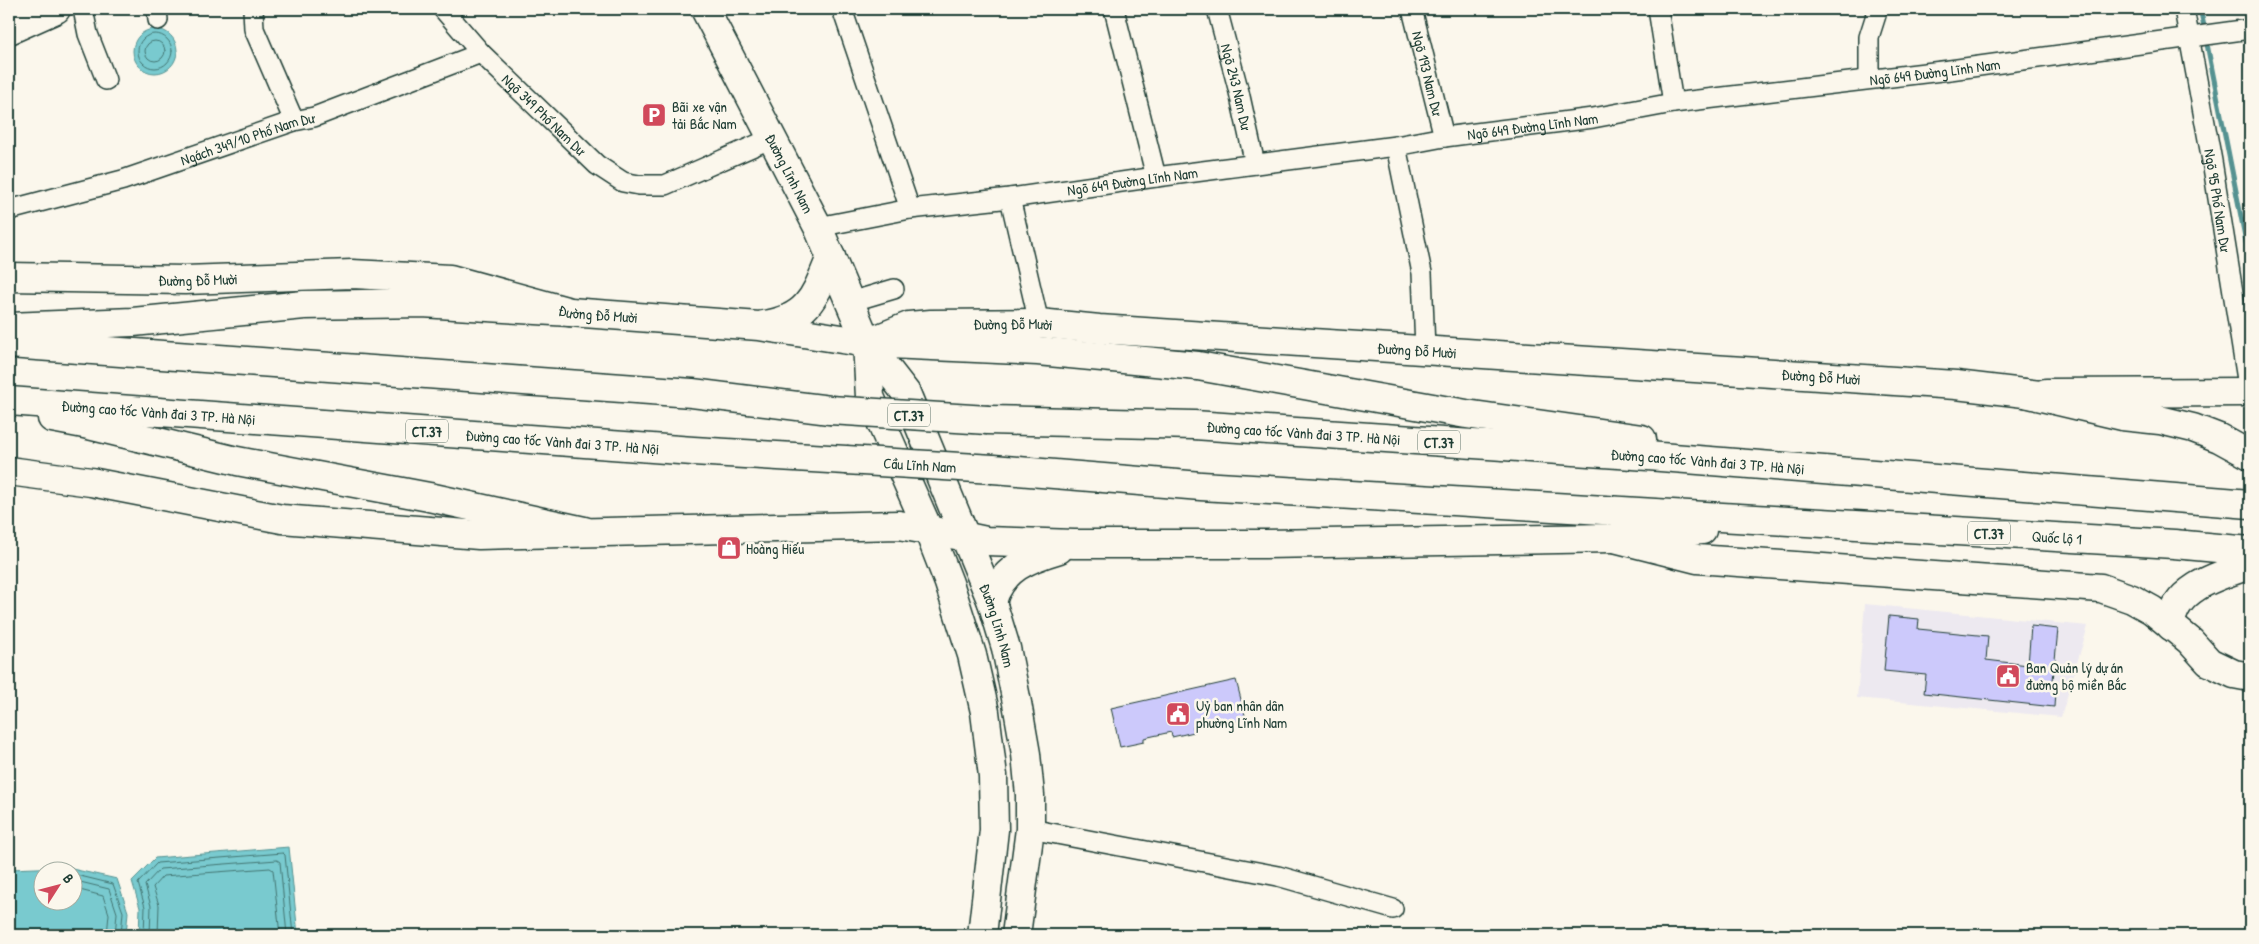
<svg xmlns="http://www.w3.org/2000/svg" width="2259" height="944" viewBox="0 0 2259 944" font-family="'Patrick Hand',sans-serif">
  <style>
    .built { fill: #ede9f0 }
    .water { fill: #79cacf; stroke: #559291; fill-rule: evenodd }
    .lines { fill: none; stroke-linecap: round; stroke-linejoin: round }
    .shore { stroke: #437572; stroke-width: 1 }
    .stream { stroke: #559291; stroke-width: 5 }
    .building { fill: #ccc9fb; stroke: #1f3d34 }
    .street-casing { stroke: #1f3d34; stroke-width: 22 }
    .secondary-casing { stroke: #1f3d34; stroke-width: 31 }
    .primary-casing { stroke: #1f3d34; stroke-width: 31 }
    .highway-casing { stroke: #1f3d34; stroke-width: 31 }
    .street { stroke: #fbf7ec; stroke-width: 19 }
    .secondary { stroke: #fbf7ec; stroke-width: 28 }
    .primary { stroke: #fbf7ec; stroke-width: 28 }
    .highway { stroke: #fbf7ec; stroke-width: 28 }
    .highway-bridge-casing { stroke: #1f3d34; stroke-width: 31; stroke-linecap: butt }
    .highway-bridge { stroke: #fbf7ec; stroke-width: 28 }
    .labels { text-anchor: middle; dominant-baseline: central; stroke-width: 5; stroke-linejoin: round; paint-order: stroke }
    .shield { fill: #fbf7ec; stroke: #61756b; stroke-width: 1 }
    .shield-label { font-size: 14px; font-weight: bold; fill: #1f3d34 }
    .street-label { font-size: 15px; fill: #1f3d34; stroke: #fbf7ec }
    .poi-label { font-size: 15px; fill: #1f3d34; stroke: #fbf7ec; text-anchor: start }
  </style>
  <rect width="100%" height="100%" fill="#fbf7ec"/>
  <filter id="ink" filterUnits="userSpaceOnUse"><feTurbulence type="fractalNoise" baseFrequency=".02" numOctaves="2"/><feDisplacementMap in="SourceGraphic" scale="10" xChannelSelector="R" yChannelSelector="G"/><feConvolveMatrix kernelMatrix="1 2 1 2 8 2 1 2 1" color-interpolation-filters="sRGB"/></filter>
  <g filter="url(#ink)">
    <!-- built -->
    <polygon class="built" points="1865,604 2088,626 2061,717 1857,698"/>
    <!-- water -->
    <g class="water">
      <circle cx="155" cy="51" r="22"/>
      <polygon points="289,847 298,935 139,935 140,908 132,881 155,858"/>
      <path d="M 63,867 L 117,879 L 128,912 L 126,935 L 9,935 L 9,869 ZM 42,872 L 72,872 L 72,902 L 42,902 Z"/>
    </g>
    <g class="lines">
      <!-- shore -->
      <g class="shore">
        <circle cx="155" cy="51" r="17"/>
        <circle cx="155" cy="51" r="10"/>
        <polyline points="72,874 113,884 123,912 121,935"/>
        <polyline points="72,880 109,889 117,913 115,935"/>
        <polyline points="72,888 103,896 109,914 107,935"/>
        <polyline points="144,935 145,907 138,883 157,863 283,853 285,855 293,935"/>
        <polyline points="150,935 151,906 145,885 160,869 277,860 280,862 287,935"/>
        <polyline points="158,935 159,905 153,887 163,876 270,868 273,870 280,935"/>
      </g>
      <!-- stream -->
      <g class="stream">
        <polyline points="2200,9 2205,30"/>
        <polyline points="2206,39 2250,262"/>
      </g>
    </g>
    <!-- building -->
    <g class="building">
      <polygon points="1889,616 1919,619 1918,629 1988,636 1986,660 2028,665 2031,626 2058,629 2052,691 2055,691 2054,707 1924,693 1926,675 1884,671"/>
      <polygon points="1236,680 1246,719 1221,725 1220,721 1193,727 1194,732 1172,737 1171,732 1144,738 1144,742 1120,747 1111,708"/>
    </g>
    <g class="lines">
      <defs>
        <g id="street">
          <polyline points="83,9 88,34 106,80"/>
          <polyline points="157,9 158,20"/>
          <polyline points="253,9 254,29 294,121"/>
          <path id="s1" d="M 443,9 L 481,53 L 597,165 L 623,182 L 639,185 L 665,185 L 772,138"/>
          <polyline points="842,9 910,209"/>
          <polyline points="1114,9 1156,177"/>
          <path id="s2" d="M 1217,9 L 1239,92 L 1255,164"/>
          <path id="s3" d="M 1412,9 L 1444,137"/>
          <polyline points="1658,9 1673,103"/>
          <path id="s4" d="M 2184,9 L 2212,161 L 2249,392"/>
          <polyline points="1869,79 1869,37 1876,15 1875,9"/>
          <polyline points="1396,146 1422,273 1425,349"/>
          <polyline points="1010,198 1039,323"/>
          <path id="s5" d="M 9,210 L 123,180 L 294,121 L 314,117 L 481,53"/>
          <path id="s6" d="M 818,227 L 910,209 L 1010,198 L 1156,177 L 1396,146 L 1444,137 L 1593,118 L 1673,103 L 1950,70 L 2250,29"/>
          <polyline points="850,302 894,289"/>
          <polyline points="1030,829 1278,876 1393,909"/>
        </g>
        <g id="secondary">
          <path id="s7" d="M 705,9 L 818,227 L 867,343 L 906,393 L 992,602 L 1006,648 L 1017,703 L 1026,754 L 1030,795 L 1030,829 L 1016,935"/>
          <polyline points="9,30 56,9"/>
          <polyline points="867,343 870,397 928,529 949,583 972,655 985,712 993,776 994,830 982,935"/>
        </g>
        <g id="primary">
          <path id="s8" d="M 9,277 L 185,280 L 352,274 L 450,279 L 570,312 L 759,326 L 867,343 L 909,326 L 931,324 L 1039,323 L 1099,329 L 1956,385 L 2049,396"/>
          <path d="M 764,325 C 810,319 816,293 831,257"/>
          <polyline points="2046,393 2250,392"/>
          <polyline points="9,471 91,482 282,519 479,535 899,525 967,537"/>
          <polyline points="1618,539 1697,559 2101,588 2132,599 2152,610 2190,641 2209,662 2234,674 2250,677"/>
          <path d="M 2171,626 C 2172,588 2220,575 2250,565"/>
        </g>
        <g id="highway">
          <polyline points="9,327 133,322 304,305 422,303 570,312"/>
          <polyline points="867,343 1038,351 1198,366 1466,414 1642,439"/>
          <polyline points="9,344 692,393 830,410"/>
          <polyline points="2025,393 2122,416 2160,420 2193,428 2219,438 2250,455"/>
          <path id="s9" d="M 9,401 L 693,451 L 846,460"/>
          <polyline points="52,418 84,424 237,461 429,497 584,531"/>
          <path id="s10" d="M 988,420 L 1194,425 L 1648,456 L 2250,504"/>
          <path id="s11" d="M 993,469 L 1201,486 L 2174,544 L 2250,551"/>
          <polyline points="967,537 986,541 1074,544 1265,544 1612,538 1702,530"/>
          <path d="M 992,602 C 1001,569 1028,558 1059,549"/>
        </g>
      </defs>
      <!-- street casing -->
      <use href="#street" class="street-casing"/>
      <!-- secondary casing -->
      <use href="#secondary" class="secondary-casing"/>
      <!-- primary casing -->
      <use href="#primary" class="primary-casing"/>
      <!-- highway casing -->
      <use href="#highway" class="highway-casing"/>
      <!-- street -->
      <use href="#street" class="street"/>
      <!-- secondary -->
      <use href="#secondary" class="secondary"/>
      <!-- primary -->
      <use href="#primary" class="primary"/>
      <!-- highway -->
      <use href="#highway" class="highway"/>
      <defs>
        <g id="highway-bridge">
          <polyline points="830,410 988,420"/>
          <path id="s12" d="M 846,460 L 993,469"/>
        </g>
      </defs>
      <!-- highway-bridge casing -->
      <use href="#highway-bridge" class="highway-bridge-casing"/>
      <!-- highway-bridge -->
      <use href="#highway-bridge" class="highway-bridge"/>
    </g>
  </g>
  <!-- icons -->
  <defs>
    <symbol id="parking-square" viewBox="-11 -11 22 22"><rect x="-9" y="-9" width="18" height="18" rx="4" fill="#d1495b" stroke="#fbf7ec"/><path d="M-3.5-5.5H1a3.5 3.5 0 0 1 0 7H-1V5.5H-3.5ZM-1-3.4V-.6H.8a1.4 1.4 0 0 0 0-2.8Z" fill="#fff"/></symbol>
    <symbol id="shop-square" viewBox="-11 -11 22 22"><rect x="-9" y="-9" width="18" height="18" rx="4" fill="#d1495b" stroke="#fbf7ec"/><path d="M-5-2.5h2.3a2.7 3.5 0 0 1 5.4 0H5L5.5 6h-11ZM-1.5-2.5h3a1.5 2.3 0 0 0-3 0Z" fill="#fff"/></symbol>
    <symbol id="civic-square" viewBox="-11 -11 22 22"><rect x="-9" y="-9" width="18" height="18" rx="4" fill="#d1495b" stroke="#fbf7ec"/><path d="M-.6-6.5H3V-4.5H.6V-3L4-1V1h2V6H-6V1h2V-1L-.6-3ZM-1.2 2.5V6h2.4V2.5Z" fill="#fff"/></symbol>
  </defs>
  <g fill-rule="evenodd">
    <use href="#parking-square" x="640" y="101" width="28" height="28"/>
    <use href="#shop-square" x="715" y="534" width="28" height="28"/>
    <use href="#civic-square" x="1994" y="662" width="28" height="28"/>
    <use href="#civic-square" x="1164" y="700" width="28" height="28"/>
  </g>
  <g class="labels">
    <!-- shield labels -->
    <g class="shield">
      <rect x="888" y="403.5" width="42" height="23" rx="4"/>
      <rect x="406" y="419.5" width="42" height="23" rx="4"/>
      <rect x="1418" y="430.5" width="42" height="23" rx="4"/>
      <rect x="1968" y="521.5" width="42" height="23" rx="4"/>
    </g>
    <g class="shield-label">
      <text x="909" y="415">CT.37</text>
      <text x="427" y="431">CT.37</text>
      <text x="1439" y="442">CT.37</text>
      <text x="1989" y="533">CT.37</text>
    </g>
    <!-- street labels -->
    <g class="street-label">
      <text stroke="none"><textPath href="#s6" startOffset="1128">Ngõ 649 Đường Lĩnh Nam</textPath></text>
      <text stroke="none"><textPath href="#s3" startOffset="66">Ngõ 193 Nam Dư</textPath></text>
      <text stroke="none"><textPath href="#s2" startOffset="80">Ngõ 243 Nam Dư</textPath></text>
      <text stroke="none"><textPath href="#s1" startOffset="146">Ngõ 349 Phố Nam Dư</textPath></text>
      <text stroke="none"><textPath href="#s6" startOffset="722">Ngõ 649 Đường Lĩnh Nam</textPath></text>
      <text stroke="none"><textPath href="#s5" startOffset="249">Ngách 349/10 Phố Nam Dư</textPath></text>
      <text stroke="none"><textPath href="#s7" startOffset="185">Đường Lĩnh Nam</textPath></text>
      <text stroke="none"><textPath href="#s6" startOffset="318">Ngõ 649 Đường Lĩnh Nam</textPath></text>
      <text stroke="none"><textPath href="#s4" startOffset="194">Ngõ 95 Phố Nam Dư</textPath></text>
      <text stroke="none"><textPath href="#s8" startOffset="189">Đường Đỗ Mười</textPath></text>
      <text stroke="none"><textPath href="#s8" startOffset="594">Đường Đỗ Mười</textPath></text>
      <text stroke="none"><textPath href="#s8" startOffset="1014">Đường Đỗ Mười</textPath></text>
      <text stroke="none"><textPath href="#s8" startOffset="1419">Đường Đỗ Mười</textPath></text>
      <text stroke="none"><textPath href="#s8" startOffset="1824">Đường Đỗ Mười</textPath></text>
      <text stroke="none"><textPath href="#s9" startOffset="150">Đường cao tốc Vành đai 3 TP. Hà Nội</textPath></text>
      <text stroke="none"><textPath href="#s10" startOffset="316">Đường cao tốc Vành đai 3 TP. Hà Nội</textPath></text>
      <text stroke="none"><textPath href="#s9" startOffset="555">Đường cao tốc Vành đai 3 TP. Hà Nội</textPath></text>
      <text stroke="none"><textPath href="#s10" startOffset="721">Đường cao tốc Vành đai 3 TP. Hà Nội</textPath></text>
      <text stroke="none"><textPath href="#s12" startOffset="74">Cầu Lĩnh Nam</textPath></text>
      <text stroke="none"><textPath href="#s11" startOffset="1066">Quốc lộ 1</textPath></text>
      <text stroke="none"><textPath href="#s7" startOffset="685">Đường Lĩnh Nam</textPath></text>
    </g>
    <!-- poi labels -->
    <g class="poi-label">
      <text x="672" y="106">Bãi xe vận<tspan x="672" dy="17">tải Bắc Nam</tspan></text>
      <text x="746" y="548">Hoàng Hiếu</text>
      <text x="2026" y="667">Ban Quản lý dự án<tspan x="2026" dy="17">đường bộ miền Bắc</tspan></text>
      <text x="1196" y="705">Uỷ ban nhân dân<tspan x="1196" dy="17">phường Lĩnh Nam</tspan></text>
    </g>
  </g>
  <!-- margin -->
  <rect width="2259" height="944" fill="none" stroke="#fbf7ec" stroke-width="30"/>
  <rect x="15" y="15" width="2229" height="914" fill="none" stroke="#1f3d34" stroke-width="2" filter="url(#ink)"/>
  <!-- north arrow -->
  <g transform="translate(58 886) rotate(54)"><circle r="24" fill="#fbf7ec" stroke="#a3ada2"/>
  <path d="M0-4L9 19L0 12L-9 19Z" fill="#d1495b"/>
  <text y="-8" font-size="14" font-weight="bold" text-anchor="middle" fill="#1f3d34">B</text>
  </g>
</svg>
